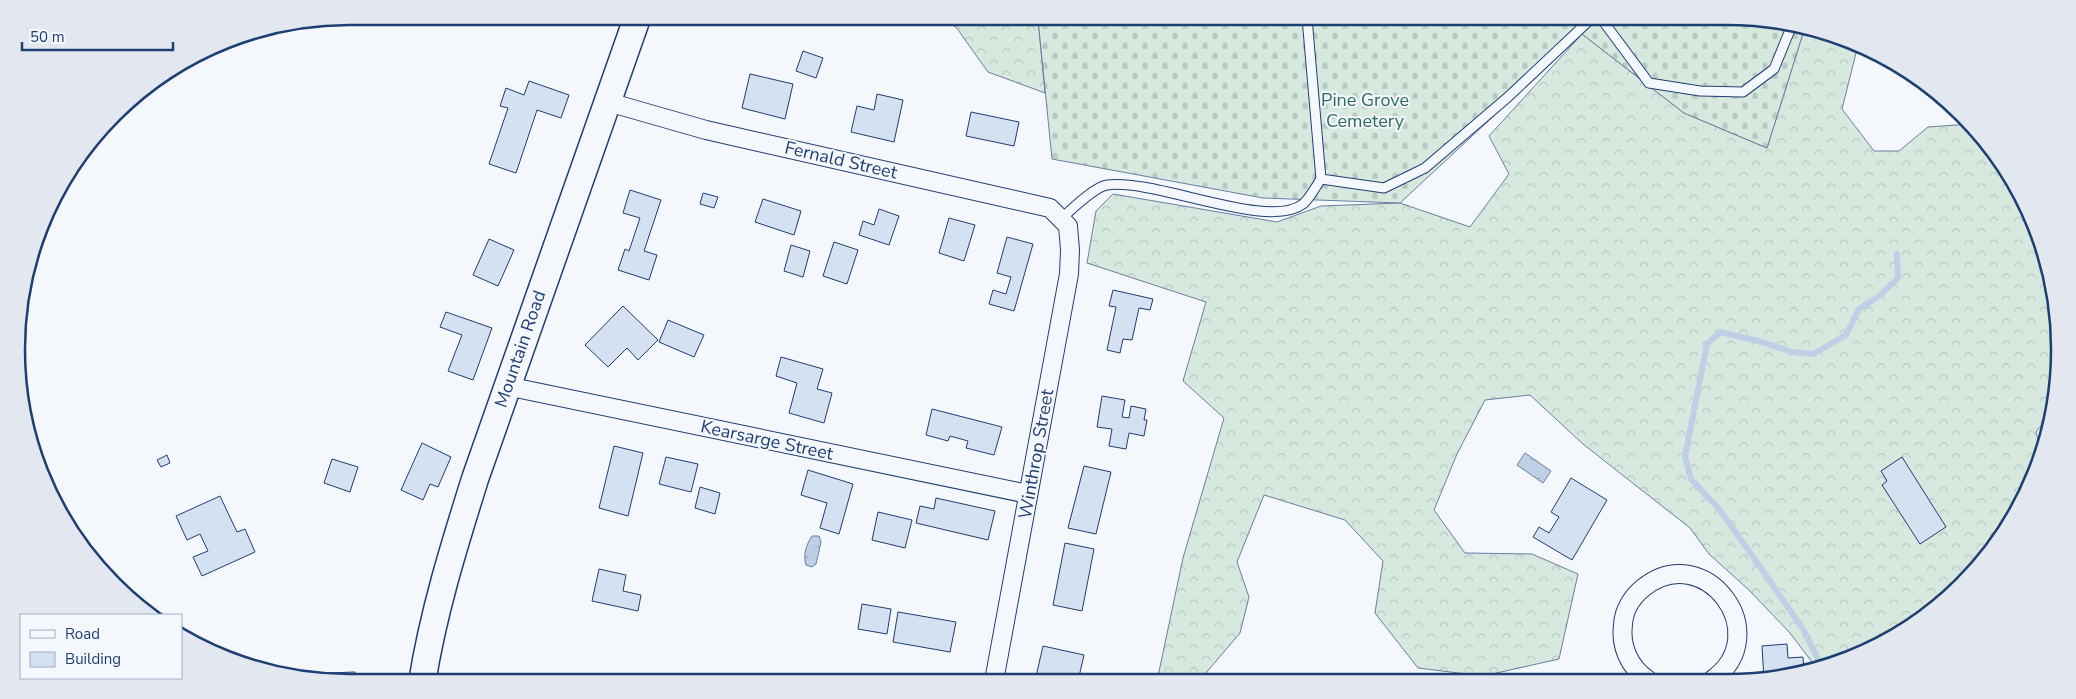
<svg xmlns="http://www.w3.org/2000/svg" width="2076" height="699" viewBox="0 0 2076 699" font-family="'Nunito Sans',sans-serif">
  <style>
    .forest { fill: url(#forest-crowns); stroke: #687fa3 }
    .cemetery { fill: url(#cemetery-stones); stroke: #687fa3 }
    .water { fill: url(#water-ripples); stroke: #687fa3 }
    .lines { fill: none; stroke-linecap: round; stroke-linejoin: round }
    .stream { stroke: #bed0e5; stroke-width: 6 }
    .building { fill: #d5e0f0; stroke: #1d3f73 }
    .service-casing { stroke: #1d3f73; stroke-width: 11 }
    .minor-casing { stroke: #1d3f73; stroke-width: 20 }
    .secondary-casing { stroke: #1d3f73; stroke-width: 29 }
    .service { stroke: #f4f7fb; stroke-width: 9 }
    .minor { stroke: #f4f7fb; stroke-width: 18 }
    .secondary { stroke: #f4f7fb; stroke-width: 26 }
    .labels { text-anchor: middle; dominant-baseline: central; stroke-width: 4; stroke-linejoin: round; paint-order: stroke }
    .park-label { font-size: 18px; fill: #2c6c60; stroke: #f4f7fb }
    .street-label { font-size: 18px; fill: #1d3f73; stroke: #f4f7fb }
    .rim { fill: none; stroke: #1d3f73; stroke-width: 2.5 }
  </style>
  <defs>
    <pattern id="forest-crowns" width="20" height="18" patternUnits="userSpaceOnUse" patternTransform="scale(1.25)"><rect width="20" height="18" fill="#d7e8df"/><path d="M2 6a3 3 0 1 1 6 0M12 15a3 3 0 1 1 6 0" fill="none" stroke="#b8c8c3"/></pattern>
    <pattern id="cemetery-stones" width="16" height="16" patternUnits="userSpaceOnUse" patternTransform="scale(1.25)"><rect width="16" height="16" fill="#d7e8df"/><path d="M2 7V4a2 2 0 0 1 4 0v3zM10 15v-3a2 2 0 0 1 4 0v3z" fill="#b8c8c3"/></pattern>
    <pattern id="water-ripples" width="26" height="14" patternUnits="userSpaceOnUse" patternTransform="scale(1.25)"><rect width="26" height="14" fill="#bed0e5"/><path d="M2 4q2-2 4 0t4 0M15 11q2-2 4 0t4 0" fill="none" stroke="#9aaabe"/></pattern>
  </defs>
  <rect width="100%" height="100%" fill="#f4f7fb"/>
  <!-- forest -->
  <g class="forest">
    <polygon points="1038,19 1045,93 988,72 956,27 941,20"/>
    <polygon points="1805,27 1858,45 1842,109 1874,151 1899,151 1928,127 1971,124 2015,183 2042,242 2057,306 2059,371 2053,411 2036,432 2041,452 2015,516 1946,600 1874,649 1815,666 1790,633 1749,590 1709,554 1690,528 1583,444 1530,395 1485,400 1457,454 1434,510 1465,553 1532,554 1578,574 1559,659 1483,676 1418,668 1375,613 1383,561 1345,520 1264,495 1237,562 1249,597 1240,633 1199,681 1157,681 1183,558 1224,418 1183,381 1206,302 1087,263 1096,211 1113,194 1277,222 1321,206 1400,203 1470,227 1509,174 1489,136 1582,34 1684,113 1767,148"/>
  </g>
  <!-- cemetery -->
  <polygon class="cemetery" points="1726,16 1805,27 1767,148 1684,113 1582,34 1400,203 1263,198 1052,159 1038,19"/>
  <!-- water -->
  <g class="water">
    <polygon points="1525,453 1551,471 1543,483 1517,465"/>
    <path d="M 812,536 L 819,536 L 821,542 L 816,564 L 812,567 L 806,565 C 803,555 806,545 812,536 Z"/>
  </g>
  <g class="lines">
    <!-- stream -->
    <polyline class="stream" points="1821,665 1803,629 1749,551 1718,508 1691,479 1685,457 1707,344 1720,332 1759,341 1792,352 1813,354 1846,335 1859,309 1879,296 1898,278 1897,254"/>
  </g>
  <!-- building -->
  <g class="building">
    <polygon points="803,51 823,58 816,78 796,71"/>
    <polygon points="750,74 793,84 785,119 742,108"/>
    <polygon points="529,81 569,95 561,118 537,110 516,173 489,164 508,108 500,106 506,88 524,95"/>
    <polygon points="877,94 903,100 894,142 851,132 857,106 874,110"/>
    <polygon points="971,112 1019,122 1014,146 966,136"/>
    <polygon points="630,190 661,200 644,251 657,255 649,280 618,270 625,249 629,251 640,218 623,213"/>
    <polygon points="703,193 718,197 714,208 700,204"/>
    <polygon points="763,199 801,211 794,235 755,222"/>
    <polygon points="879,209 899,216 889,245 859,235 863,221 874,225"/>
    <polygon points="949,218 975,225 964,261 939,253"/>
    <polygon points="1007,237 1033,244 1014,311 989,304 993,290 1006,294 1011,277 997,273"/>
    <polygon points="489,239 514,250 498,286 473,275"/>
    <polygon points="834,242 858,250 847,284 823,276"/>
    <polygon points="791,245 810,251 803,277 784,271"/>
    <polygon points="1113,290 1153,299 1150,310 1139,308 1132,340 1123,339 1120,353 1107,350 1116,307 1109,306"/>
    <polygon points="623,306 658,340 638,360 627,348 608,367 585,345"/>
    <polygon points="446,312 492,328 473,380 448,371 462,335 440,327"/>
    <polygon points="668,320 704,335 694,357 659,342"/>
    <polygon points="781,357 823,369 817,389 832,393 824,423 789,413 797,383 776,376"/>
    <polygon points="1102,396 1125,400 1122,417 1129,418 1131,406 1146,409 1144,420 1147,420 1144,436 1129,433 1126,449 1109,446 1112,429 1097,427"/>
    <polygon points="932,409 1002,427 994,455 966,448 968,441 950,436 948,441 926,435"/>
    <polygon points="422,443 451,457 438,487 430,484 423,500 401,490"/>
    <polygon points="614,446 643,453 628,516 599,508"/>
    <polygon points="167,455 170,463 161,467 157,460"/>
    <polygon points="666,457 698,464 691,492 659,484"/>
    <polygon points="1902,457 1946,527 1920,544 1882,485 1887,481 1881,471"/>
    <polygon points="332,459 358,467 350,492 324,483"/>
    <polygon points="1084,466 1111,472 1096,534 1068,528"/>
    <polygon points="808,470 853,484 839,534 820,528 827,503 801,495"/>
    <polygon points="1571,478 1607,500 1572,560 1533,537 1539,527 1549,533 1559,517 1551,512"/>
    <polygon points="700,487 720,493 715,514 695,508"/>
    <polygon points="220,496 237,532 245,529 255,552 202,576 193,557 208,551 200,534 187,540 176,516"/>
    <polygon points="936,498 995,511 988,540 916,523 920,506 934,509"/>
    <polygon points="878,512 912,520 905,548 872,540"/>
    <polygon points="1065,543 1094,549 1082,611 1053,605"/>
    <polygon points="599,569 626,575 623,591 641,595 638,611 592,601"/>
    <polygon points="862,604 891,609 887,634 858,629"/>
    <polygon points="898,612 956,622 950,652 893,642"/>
    <polygon points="1787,644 1788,658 1803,657 1804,670 1764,680 1762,646"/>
    <polygon points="1043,646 1084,655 1078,681 1035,681"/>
    <polygon points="355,672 356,683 329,680 328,673"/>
    <polygon points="1569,675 1598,679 1598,680 1568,680"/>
  </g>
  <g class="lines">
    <defs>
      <g id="service">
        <polyline points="1600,17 1649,83 1700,91 1743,92 1774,69 1792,25"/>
        <polyline points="1307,18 1321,179 1384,188 1425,168 1508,97 1593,17"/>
        <path d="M 1061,219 C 1071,210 1094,187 1107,185 C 1155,178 1268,231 1303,204 C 1310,198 1316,186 1321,179"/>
      </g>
      <g id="minor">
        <polyline points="608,102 706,130 1050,208 1068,226 1070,250 1069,274 994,681"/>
        <polyline points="507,386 1028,494"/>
        <path d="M 1648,680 C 1629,667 1620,646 1623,624 C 1624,610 1632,597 1643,588 C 1704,538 1777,634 1712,680"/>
      </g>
      <path id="secondary" d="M 422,683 C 433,613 454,546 475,479 L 636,21"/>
    </defs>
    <!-- service casing -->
    <use href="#service" class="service-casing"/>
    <!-- minor casing -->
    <use href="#minor" class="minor-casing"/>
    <!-- secondary casing -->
    <use href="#secondary" class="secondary-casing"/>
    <!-- service -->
    <use href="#service" class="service"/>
    <!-- minor -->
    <use href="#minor" class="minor"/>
    <!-- secondary -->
    <use href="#secondary" class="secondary"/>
  </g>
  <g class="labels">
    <!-- park labels -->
    <g class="park-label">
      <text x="1365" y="100">Pine Grove<tspan x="1365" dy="21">Cemetery</tspan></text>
    </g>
    <!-- street labels -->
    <g class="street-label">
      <text transform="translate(841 160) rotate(13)">Fernald Street</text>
      <text transform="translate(520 349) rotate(-71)">Mountain Road</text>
      <text transform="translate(767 440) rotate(12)">Kearsarge Street</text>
      <text transform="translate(1036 454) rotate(-80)">Winthrop Street</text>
    </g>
  </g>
  <!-- crop -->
  <path d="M0 0H2076V699H0ZM349 25H1727A324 324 0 0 1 2051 349V350A324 324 0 0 1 1727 674H349A324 324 0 0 1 25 350V349A324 324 0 0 1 349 25Z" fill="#e3e8f0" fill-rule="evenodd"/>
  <path class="rim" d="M349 25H1727A324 324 0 0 1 2051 349V350A324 324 0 0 1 1727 674H349A324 324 0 0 1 25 350V349A324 324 0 0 1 349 25Z"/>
  <!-- legend -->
  <rect x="20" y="614" width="162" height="65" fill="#f4f7fb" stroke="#9eadc5"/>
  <rect x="30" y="630" width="25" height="8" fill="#f4f7fb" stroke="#9eadc5"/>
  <text x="65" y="639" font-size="15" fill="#1d3f73">Road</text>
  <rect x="30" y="652" width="25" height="15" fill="#d5e0f0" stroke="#9eadc5"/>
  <text x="65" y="664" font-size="15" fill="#1d3f73">Building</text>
  <!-- scale -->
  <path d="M22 42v8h151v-8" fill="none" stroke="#1d3f73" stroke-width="2.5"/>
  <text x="30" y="42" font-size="15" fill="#1d3f73" stroke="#f4f7fb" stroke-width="4" paint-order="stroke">50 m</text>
</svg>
